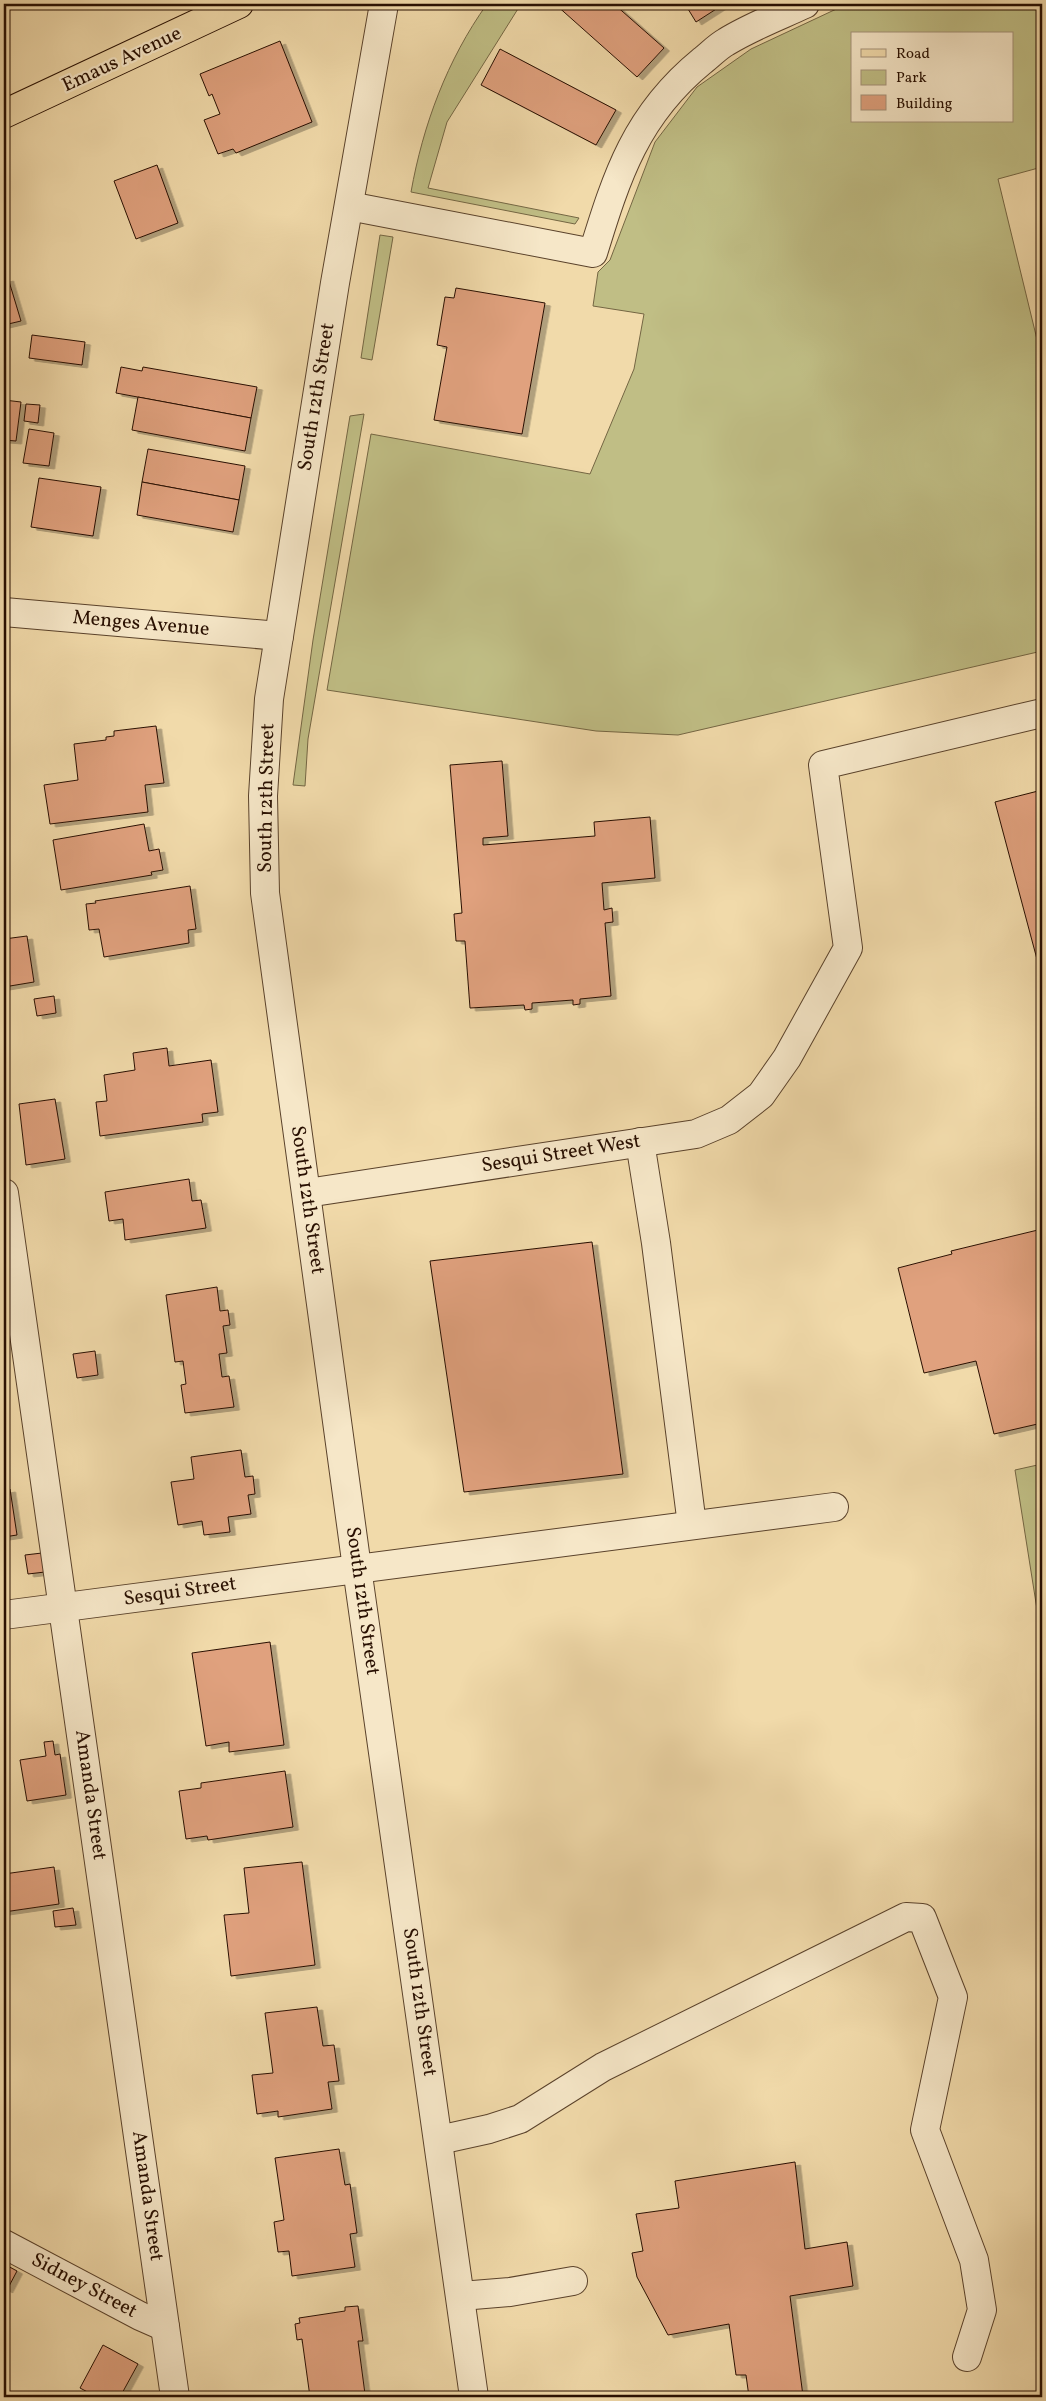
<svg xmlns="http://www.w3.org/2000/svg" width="1046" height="2401" viewBox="0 0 1046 2401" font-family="Vollkorn,serif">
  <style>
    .green { fill: #c0be85; stroke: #746643; fill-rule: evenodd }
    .building { fill: #e0a17e; stroke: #280f01; filter: url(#shadow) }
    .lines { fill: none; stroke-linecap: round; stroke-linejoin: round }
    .minor-casing { stroke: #5a422b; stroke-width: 30 }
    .major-casing { stroke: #280f01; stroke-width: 30 }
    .minor { stroke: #f6e7c8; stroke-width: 28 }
    .major { stroke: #f1daaa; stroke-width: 28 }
    .labels { text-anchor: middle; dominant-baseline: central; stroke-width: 4.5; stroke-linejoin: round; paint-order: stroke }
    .street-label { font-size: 20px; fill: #280f01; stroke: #f6e7c8 }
  </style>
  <defs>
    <filter id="shadow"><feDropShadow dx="5.5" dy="3" stdDeviation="0" flood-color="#0004"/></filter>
  </defs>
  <rect width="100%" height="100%" fill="#f1daaa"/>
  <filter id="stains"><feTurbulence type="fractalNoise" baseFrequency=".004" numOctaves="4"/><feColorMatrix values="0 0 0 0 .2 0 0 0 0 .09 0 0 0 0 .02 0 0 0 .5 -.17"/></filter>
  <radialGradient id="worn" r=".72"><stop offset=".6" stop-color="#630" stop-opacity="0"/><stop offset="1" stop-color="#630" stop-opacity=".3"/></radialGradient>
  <!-- green -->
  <g class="green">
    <path d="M 487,4 L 521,4 L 447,122 L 428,188 L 579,218 L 575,224 L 411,192 C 423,125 447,60 487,4 Z"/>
    <path d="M 847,4 L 1042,4 L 1042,167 L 998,179 L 1042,360 L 1042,651 L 678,735 L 596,731 L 327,690 L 371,434 L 590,474 L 634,369 L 644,314 L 593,306 L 598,272 L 610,260 L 655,142 L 697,87 L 751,49 ZM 852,34 L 1012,34 L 1012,121 L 852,121 Z"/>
    <polygon points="380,235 393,237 372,360 361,358"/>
    <polygon points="364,414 308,739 305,786 293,785 313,640 350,416"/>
    <polygon points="1042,1464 1042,1641 1015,1470"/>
  </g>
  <!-- building -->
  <g class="building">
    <polygon points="555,4 614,4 664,48 637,77"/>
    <polygon points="685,4 724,4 696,22"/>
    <polygon points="280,41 312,122 236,153 233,149 218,154 204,120 220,114 212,94 209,96 200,74"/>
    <polygon points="500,49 616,110 596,145 481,85"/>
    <polygon points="157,165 178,223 136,239 114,181"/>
    <polygon points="8,278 21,321 4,325 4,279"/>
    <polygon points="456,288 545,303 522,434 434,420 447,347 437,345 445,297 454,298"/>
    <polygon points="32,335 85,342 82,365 29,358"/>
    <polygon points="121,367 142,371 143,367 257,387 251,418 116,393"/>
    <polygon points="138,397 251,418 245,451 132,430"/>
    <polygon points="4,400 21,402 16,441 4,440"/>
    <polygon points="26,404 40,405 38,423 24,421"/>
    <polygon points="29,429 54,433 49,466 23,463"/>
    <polygon points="148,449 245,466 239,500 142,482"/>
    <polygon points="39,478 101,487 93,536 31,527"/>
    <polygon points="142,482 239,500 233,532 137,515"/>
    <polygon points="156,726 164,783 145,785 148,812 50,824 44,785 78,780 74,744 106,740 106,737 114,736 114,731"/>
    <polygon points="502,761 508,836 483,838 483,845 595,836 594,822 650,817 655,878 602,883 604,910 612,908 613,922 605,923 611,996 580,999 580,1004 573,1005 573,1000 532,1003 532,1009 525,1010 524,1005 470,1008 465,941 456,941 454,914 462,913 450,765"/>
    <polygon points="1042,790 1042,978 995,802"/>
    <polygon points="144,824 149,851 159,849 163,870 151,872 152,875 61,890 53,840"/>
    <polygon points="190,886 196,929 188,930 189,943 104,957 99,929 89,930 86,904 96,903 95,901"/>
    <polygon points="27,936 34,982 4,987 4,939"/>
    <polygon points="54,996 56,1013 37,1016 34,999"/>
    <polygon points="167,1048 169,1066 211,1060 218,1112 202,1114 203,1122 100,1136 96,1102 107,1101 104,1075 135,1070 133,1053"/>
    <polygon points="55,1099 65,1159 26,1165 19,1104"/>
    <polygon points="189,1179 192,1201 201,1200 206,1228 125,1240 123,1219 109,1221 105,1192"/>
    <polygon points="1042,1229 1042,1423 994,1434 976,1361 924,1373 898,1268 952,1254 951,1251"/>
    <polygon points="592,1242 623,1474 464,1492 430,1261"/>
    <polygon points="217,1287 220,1311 228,1310 230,1325 223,1326 227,1353 219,1354 222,1377 229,1376 234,1407 185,1413 181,1385 186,1384 183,1361 175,1362 166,1295"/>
    <polygon points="95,1351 98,1375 77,1378 73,1354"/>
    <polygon points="241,1450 245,1477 253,1476 255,1494 248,1495 251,1514 228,1517 230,1532 204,1535 202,1521 178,1525 171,1482 194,1479 191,1457"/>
    <polygon points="10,1489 17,1535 4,1537 4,1490"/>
    <polygon points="42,1553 45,1572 28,1574 25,1555"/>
    <polygon points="270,1642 284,1745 229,1752 229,1742 206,1746 192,1653"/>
    <polygon points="53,1741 55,1755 60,1754 66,1795 27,1801 20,1760 46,1756 44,1742"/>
    <polygon points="285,1771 293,1827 208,1840 207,1836 186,1839 179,1791 201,1788 201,1783"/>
    <polygon points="302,1862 315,1965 231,1976 224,1915 249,1913 244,1868"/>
    <polygon points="54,1867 59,1904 4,1912 4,1874"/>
    <polygon points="73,1908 76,1925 55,1927 53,1911"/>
    <polygon points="317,2007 323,2046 334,2045 339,2081 328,2082 332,2109 278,2117 278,2111 257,2114 252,2075 273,2073 265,2013"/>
    <polygon points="339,2149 345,2185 350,2184 357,2233 350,2234 355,2267 292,2276 289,2251 278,2252 274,2222 284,2220 275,2158"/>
    <polygon points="795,2162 805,2249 847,2242 853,2286 790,2296 803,2396 749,2397 746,2375 736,2375 729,2324 668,2335 637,2277 632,2253 643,2251 636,2214 679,2208 675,2181"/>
    <polygon points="4,2264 17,2271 7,2290 4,2288"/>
    <polygon points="358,2306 363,2341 358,2341 365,2394 344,2397 310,2397 302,2339 297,2340 295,2324 300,2323 299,2318 345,2311 345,2307"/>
    <polygon points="103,2345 138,2364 120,2397 97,2397 80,2388"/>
  </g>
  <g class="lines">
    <defs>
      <g id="minor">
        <polyline points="384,4 335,283 269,699 263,796 265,893 357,1568 474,2397"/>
        <path d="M 349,206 L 593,253 C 617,175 636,115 702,61 C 710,55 717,47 726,42 C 750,27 779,16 805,4"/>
        <polyline points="4,612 279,636"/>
        <polyline points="640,1142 656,1243 692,1525"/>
        <polyline points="4,1193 175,2397"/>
        <polyline points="307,1193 696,1134 729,1120 761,1095 787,1058 848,948 823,765 1042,713"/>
        <polyline points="4,1615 834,1507"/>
        <polyline points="439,2140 489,2129 520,2119 603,2067 906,1917 922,1918 953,1997 925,2130 974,2260 982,2310 967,2357"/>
        <polyline points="4,2244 140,2316 165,2327"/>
        <polyline points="461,2296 510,2292 573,2281"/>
      </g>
      <polyline id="major" points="4,114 239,4"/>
    </defs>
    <!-- minor casing -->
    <use href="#minor" class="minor-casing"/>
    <!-- major casing -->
    <use href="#major" class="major-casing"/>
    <!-- minor -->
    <use href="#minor" class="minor"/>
    <!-- major -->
    <use href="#major" class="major"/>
  </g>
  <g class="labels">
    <!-- street labels -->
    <g class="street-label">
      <text transform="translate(122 60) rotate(-25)">Emaus Avenue</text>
      <text transform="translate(317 397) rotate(-81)">South 12th Street</text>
      <text transform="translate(141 624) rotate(5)">Menges Avenue</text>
      <text transform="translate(267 798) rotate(-89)">South 12th Street</text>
      <text transform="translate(561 1154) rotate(-9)">Sesqui Street West</text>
      <text transform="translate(307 1200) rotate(82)">South 12th Street</text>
      <text transform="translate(180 1592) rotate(-8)">Sesqui Street</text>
      <text transform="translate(362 1601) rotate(82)">South 12th Street</text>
      <text transform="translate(90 1795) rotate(82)">Amanda Street</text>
      <text transform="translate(419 2002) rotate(82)">South 12th Street</text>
      <text transform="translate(147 2196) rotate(82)">Amanda Street</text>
      <text transform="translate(84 2286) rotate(28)">Sidney Street</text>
    </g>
  </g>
  <!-- margin -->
  <rect width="1046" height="2401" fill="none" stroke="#f1daaa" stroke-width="20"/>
  <rect x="5" y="5" width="1036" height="2391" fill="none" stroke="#280f01" stroke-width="2.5"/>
  <rect x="10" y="10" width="1026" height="2381" fill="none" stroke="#280f01"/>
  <!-- legend -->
  <rect x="851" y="32" width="162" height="90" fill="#f6e7c8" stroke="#a49178"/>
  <rect x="861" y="49" width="25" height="8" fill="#f1daaa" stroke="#a49178"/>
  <text x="896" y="58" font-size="15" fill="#280f01">Road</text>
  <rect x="861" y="70" width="25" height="15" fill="#c0be85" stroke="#a49178"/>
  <text x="896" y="82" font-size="15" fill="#280f01">Park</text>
  <rect x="861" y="95" width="25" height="15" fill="#e0a17e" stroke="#a49178"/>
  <text x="896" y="108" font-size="15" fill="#280f01">Building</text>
  <rect width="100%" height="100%" filter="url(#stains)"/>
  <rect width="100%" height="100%" fill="url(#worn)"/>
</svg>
